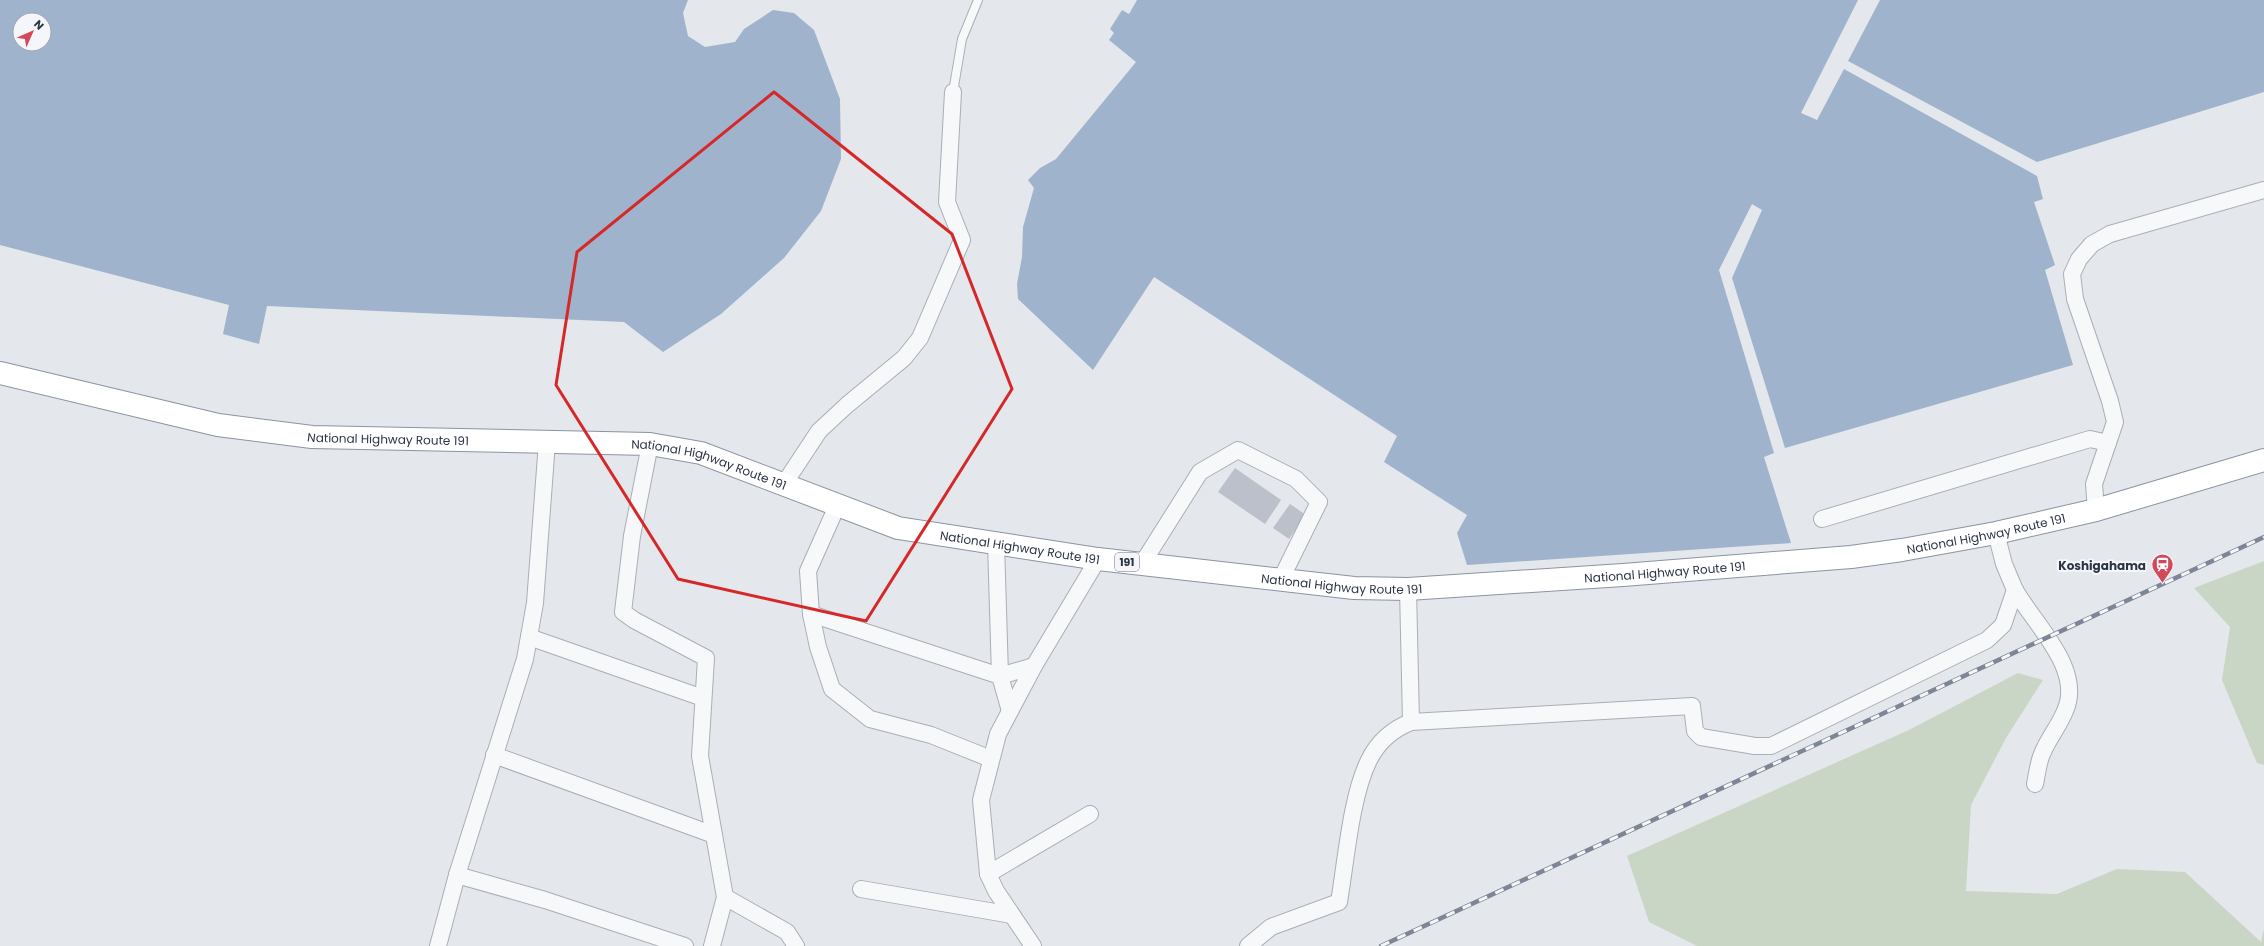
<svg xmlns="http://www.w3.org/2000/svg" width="2264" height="946" viewBox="0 0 2264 946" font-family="Poppins,sans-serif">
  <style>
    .green { fill: #c9d6c5 }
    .water { fill: #9fb4cc; fill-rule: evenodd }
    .building { fill: #bbc0ca }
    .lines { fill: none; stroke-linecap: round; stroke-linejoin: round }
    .service-casing { stroke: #a9aeb7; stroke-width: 10 }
    .minor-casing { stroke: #a9aeb7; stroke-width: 18 }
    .trunk-casing { stroke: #8b94a3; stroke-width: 24 }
    .service { stroke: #f7f8fa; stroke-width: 8 }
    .minor { stroke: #f7f8fa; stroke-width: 16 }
    .trunk { stroke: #fff; stroke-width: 22 }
    .rail-casing { stroke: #7d8696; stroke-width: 4.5 }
    .rail { stroke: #f4f6f9; stroke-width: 3; stroke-dasharray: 9; stroke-linecap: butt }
    .marked { fill: none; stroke: #d62828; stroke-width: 3; stroke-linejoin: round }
    .labels { text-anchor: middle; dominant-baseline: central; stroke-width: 4; stroke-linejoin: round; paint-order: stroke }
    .shield { fill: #f4f6f9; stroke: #676e7b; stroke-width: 1 }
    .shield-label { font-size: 11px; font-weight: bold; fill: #2b3445 }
    .street-label { font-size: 12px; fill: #2b3445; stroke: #f4f6f9 }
    .poi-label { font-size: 12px; font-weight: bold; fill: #2b3445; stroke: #f4f6f9; text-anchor: end }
  </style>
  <rect width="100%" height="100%" fill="#e4e7ec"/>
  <!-- green -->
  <g class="green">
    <polygon points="2264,561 2264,765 2257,763 2222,680 2230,627 2194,588"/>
    <polygon points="2018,673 2043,680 2006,738 1971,805 1966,891 2057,894 2117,869 2185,872 2261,942 2264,929 2264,946 1697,946 1649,922 1627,856 1909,730"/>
  </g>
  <!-- water -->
  <g class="water">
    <path d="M 0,0 L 688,0 L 683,13 L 688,36 L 705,47 L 735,42 L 744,29 L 773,10 L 794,13 L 814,30 L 840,99 L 841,159 L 821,211 L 784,258 L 721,314 L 663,352 L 624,322 L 267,306 L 259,344 L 223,334 L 229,305 L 0,245 ZM 20,20 L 44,20 L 44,44 L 20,44 Z"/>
    <polygon points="1137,0 1858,0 1801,113 1817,120 1844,69 2037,176 2043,199 2034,202 2055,265 2045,270 2073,365 1785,448 1732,278 1762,210 1752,204 1719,270 1774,453 1764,457 1791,543 1467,565 1457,533 1467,515 1384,462 1397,436 1154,277 1093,370 1018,299 1017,284 1022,257 1023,227 1034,188 1028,180 1040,168 1056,159 1136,62 1109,40 1114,33 1110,29 1122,10 1129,14"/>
    <polygon points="1880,0 2264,0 2264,92 2037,162 1848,61"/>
  </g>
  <!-- building -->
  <g class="building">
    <polygon points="1235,468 1281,500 1265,524 1218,492"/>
    <polygon points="1290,504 1306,515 1289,539 1273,528"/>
  </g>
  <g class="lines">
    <defs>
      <polyline id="service" points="953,92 962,39 978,0"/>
      <g id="minor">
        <polyline points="650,444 632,536 623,612 634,620 706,658 700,756 725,897 712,946"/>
        <polyline points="784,484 819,431 847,405 904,358 920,338 962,240 947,202 953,92"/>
        <polyline points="837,506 808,571 811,614 818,647 832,689 870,719 931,735 991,759"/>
        <polyline points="2096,510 2094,484 2115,422 2110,401 2075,299 2072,274 2079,259 2092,244 2110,234 2264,190"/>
        <polyline points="1822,519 2090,439 2108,443"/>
        <polyline points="996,543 1000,676 1034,666"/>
        <polyline points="1142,564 1200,472 1238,450 1296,479 1319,502 1280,581"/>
        <path d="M 2015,590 C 2034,624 2084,669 2065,711 C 2059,726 2048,739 2042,754 C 2038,763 2037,775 2035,784"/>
        <polyline points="811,614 1000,676 1010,711"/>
        <polyline points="529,637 703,698"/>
        <polyline points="1411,722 1692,706 1695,731 1701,737 1755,746 1771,746 1987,640 2003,625 2015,590 2004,564 1996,533"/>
        <polyline points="494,755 714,835"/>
        <polyline points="988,874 1090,814"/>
        <polyline points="457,875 545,900 685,946"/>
        <polyline points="861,889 1012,915"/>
        <polyline points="725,897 787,932 796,946"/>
        <polyline points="438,946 457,875 525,659 535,603 547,442"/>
        <polyline points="1033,946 996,891 988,874 981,800 998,734 1034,666 1098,559"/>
        <path d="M 1248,946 L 1271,927 L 1339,902 C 1346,861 1351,796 1369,760 C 1378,742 1393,729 1411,722 L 1408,589"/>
      </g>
      <g id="trunk">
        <path id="s1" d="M 0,373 L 218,425 L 312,437 L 650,444 L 701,453 L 898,528 L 1098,559 L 1354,588 L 1408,589 L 1623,575 L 1851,557 L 1902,550 L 1996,533 L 2096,510 L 2264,460"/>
      </g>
    </defs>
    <!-- service casing -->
    <use href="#service" class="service-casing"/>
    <!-- minor casing -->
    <use href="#minor" class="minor-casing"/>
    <!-- trunk casing -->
    <use href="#trunk" class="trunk-casing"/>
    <!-- service -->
    <use href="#service" class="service"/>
    <!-- minor -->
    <use href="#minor" class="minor"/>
    <!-- trunk -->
    <use href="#trunk" class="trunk"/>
    <defs>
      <polyline id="rail" points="1381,946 2264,537"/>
    </defs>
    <!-- rail casing -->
    <use href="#rail" class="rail-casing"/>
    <!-- rail -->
    <use href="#rail" class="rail"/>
  </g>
  <!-- marked area -->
  <path class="marked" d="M 774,92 L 952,234 L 1012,389 L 866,621 L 678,579 L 556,385 L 577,252 Z"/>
  <!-- icons -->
  <defs>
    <symbol id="station-pin" viewBox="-11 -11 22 30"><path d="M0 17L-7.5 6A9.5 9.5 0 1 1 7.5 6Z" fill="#d1495b" stroke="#f4f6f9"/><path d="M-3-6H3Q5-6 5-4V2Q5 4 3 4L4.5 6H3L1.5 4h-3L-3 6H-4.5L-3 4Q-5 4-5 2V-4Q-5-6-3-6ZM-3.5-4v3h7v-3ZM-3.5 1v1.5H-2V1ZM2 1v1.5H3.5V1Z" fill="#fff"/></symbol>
  </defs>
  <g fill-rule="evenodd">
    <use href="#station-pin" x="2150" y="552" width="25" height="34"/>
  </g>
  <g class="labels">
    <!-- shield labels -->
    <rect class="shield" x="1115" y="553" width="24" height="18" rx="3"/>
    <g class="shield-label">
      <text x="1127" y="562">191</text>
    </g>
    <!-- street labels -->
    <g class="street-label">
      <text stroke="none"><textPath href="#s1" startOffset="395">National Highway Route 191</textPath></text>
      <text stroke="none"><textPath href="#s1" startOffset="719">National Highway Route 191</textPath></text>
      <text stroke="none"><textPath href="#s1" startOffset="2015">National Highway Route 191</textPath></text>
      <text stroke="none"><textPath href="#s1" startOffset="1043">National Highway Route 191</textPath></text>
      <text stroke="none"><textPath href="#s1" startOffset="1691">National Highway Route 191</textPath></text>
      <text stroke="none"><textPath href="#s1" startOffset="1367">National Highway Route 191</textPath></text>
    </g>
    <!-- poi labels -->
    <g class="poi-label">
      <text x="2146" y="565">Koshigahama</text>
    </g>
  </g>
  <!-- north arrow -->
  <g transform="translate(32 32) rotate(45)"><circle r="19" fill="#f4f6f9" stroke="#a4a8b1"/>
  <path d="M0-3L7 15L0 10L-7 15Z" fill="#d1495b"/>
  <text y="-6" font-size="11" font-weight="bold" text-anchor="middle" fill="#2b3445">N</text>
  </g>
</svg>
